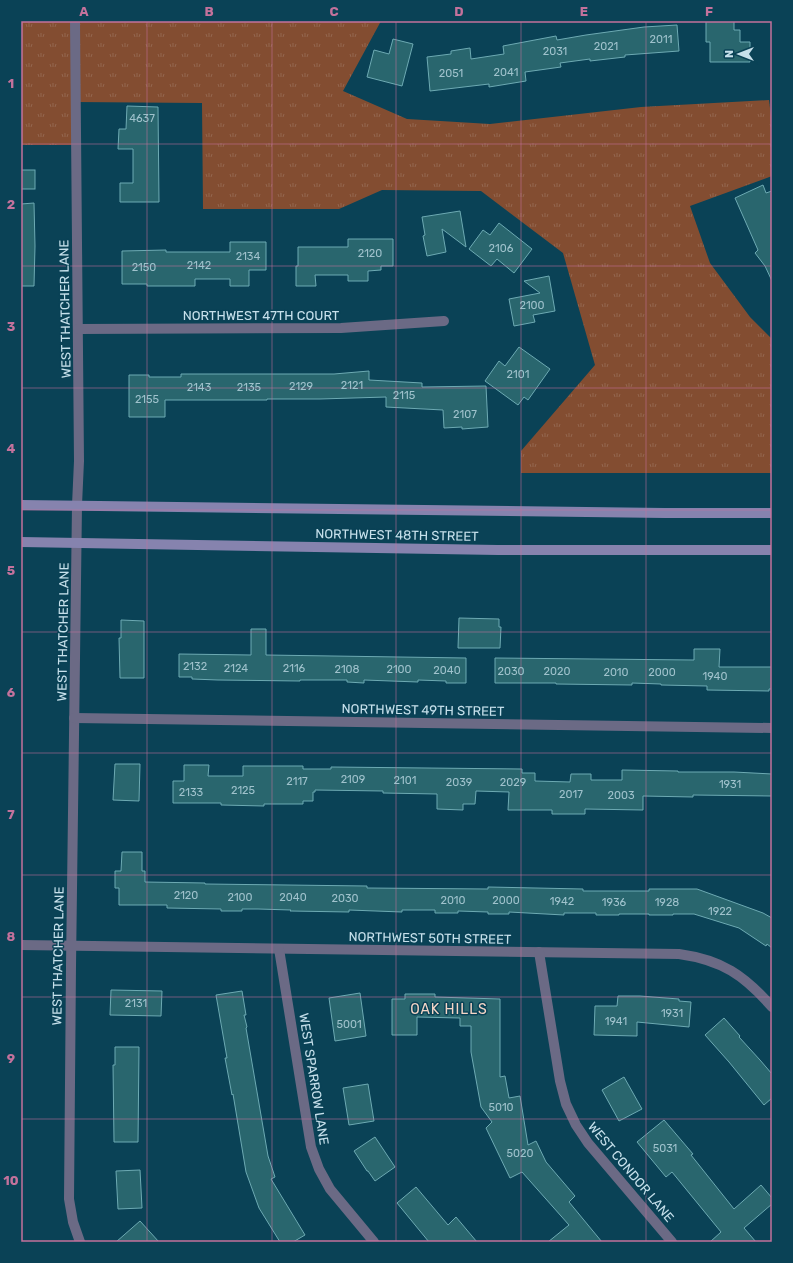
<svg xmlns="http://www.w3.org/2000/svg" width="793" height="1263" viewBox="0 0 793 1263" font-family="Rubik,sans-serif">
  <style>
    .park { fill: url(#park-tufts) }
    .building { fill: #29666e; stroke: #6daab3 }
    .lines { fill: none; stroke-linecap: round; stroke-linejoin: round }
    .minor { stroke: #6b6a85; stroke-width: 10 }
    .secondary { stroke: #8683ae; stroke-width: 10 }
    .grid { fill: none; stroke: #c4729c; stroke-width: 1; stroke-opacity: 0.55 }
    .labels { text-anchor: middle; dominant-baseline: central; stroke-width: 3; stroke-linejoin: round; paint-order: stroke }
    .number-label { font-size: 11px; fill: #9fc2cc }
    .street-label { font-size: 13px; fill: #c6e0eb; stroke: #0a4256 }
    .neighbourhood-label { font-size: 14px; letter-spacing: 1px; fill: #f5d6c7; stroke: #0a4256 }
    .neatline { fill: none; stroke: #c4729c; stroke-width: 1.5 }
    .grid-label { font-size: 13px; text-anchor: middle; font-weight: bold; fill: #c4729c }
  </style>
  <defs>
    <pattern id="park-tufts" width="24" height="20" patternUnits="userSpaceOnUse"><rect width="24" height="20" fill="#834d31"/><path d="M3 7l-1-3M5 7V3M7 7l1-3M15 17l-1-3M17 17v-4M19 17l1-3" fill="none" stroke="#93664f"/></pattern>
  </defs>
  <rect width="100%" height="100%" fill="#0a4256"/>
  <!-- park -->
  <polygon class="park" points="21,21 381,21 343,91 407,119 490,124 641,107 769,100 772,124 772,176 690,206 710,263 750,317 772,339 772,473 521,473 521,451 595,365 563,253 481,191 382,190 339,209 203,209 202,103 76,102 76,145 21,145"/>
  <!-- building -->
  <g class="building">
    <polygon points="706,21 734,21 734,30 740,30 740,42 750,42 750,62 710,62 710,42 706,42"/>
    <polygon points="677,25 679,51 625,55 625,57 590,61 590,59 560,63 561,67 525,72 526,81 489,87 489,84 430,91 427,57 451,54 451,51 470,48 471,59 504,54 503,46 556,36 557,40 586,35 644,27"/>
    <polygon points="393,39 413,44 402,86 367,77 374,50 389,54"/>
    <polygon points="127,106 158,107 159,202 120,202 120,183 133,183 133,149 118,149 119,129 126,129"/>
    <rect x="21" y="170" width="14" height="19"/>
    <polygon points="763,185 766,193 772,191 772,281 765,266 755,253 758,250 735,198"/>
    <polygon points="34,203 35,246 34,286 21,286 21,204"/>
    <polygon points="460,211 466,247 442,229 446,252 427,256 423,236 425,235 422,217"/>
    <polygon points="499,223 532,249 514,273 497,259 491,266 469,249 483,230 490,235"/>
    <polygon points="348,239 393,239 393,266 381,266 381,270 368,271 368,281 348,281 348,275 315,275 316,286 296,286 296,266 298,266 298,247 348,247"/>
    <polygon points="230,242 266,242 266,270 249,270 249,286 230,286 230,279 195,279 195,286 147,286 147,284 122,284 122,251 166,250 166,252 230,252"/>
    <polygon points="549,276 555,311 533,315 535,322 514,326 509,299 540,293 524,281"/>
    <polygon points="519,347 550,369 528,400 524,397 518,405 485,381 499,361 505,366"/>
    <polygon points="369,371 369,380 422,383 422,387 486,386 488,427 462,429 462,427 444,428 443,410 386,407 386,397 320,399 267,399 267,400 165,400 165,417 129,417 129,375 149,375 149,377 181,377 181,374 334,374"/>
    <polygon points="459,618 499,619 499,627 501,627 500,648 458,648"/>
    <polygon points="121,620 144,621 144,678 120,678 119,638 121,638"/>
    <polygon points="251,629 266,629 266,655 466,658 466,683 446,683 446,681 418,680 418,682 364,680 364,683 347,682 347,680 300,680 300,681 218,680 192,679 192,677 179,677 179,654 251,655"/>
    <polygon points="694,649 720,649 719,667 772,667 772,689 769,689 769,691 707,690 707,686 661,685 661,684 632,683 632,685 556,684 556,683 495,683 495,658 694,660"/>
    <polygon points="115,764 140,764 139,801 113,800"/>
    <polygon points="184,765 209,765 208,776 243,776 243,766 303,766 303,769 331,769 331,767 522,769 522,773 535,773 535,781 570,782 571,774 591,774 591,780 622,780 622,770 678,771 678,772 734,772 772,774 772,796 693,795 693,797 643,796 643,810 585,809 585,814 552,814 552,810 508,810 509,792 476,791 475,804 463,804 463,810 437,809 437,794 383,793 383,791 315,790 315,792 313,792 313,801 303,801 303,804 264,804 264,806 221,805 221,803 173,803 173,781 184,781"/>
    <polygon points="122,852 142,852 142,871 145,871 145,882 205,883 205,884 367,886 367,888 488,889 488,887 583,889 583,891 649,891 649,889 697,889 763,913 772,918 772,948 767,944 766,946 739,928 694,914 673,914 673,915 649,915 649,914 619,914 619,915 596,915 596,913 564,913 564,915 509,912 509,914 488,914 488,912 458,911 458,913 435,913 435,910 402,910 402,912 349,910 349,912 290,911 291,910 258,909 242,909 242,911 221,911 221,909 167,908 167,905 119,905 119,888 115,888 115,871 121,871"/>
    <polygon points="111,990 162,991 161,1016 110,1015"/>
    <polygon points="242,991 246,1015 244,1015 247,1027 246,1028 268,1156 275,1177 271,1179 305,1235 293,1242 280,1242 259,1208 246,1172 233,1094 232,1095 225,1058 227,1058 216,995"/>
    <polygon points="360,993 366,1036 335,1041 329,998"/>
    <polygon points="405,994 435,994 435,997 500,999 500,1077 505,1076 509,1098 520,1096 528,1145 536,1141 546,1162 575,1196 569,1202 602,1242 548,1242 569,1225 522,1172 510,1178 486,1128 492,1122 481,1107 471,1052 471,1026 460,1026 460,1018 417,1017 417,1035 392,1035 392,999 405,999"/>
    <polygon points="618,996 640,996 679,999 679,1001 691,1002 689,1027 637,1022 637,1036 594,1035 595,1006 617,1006"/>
    <polygon points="724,1018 740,1036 739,1037 760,1060 772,1074 772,1098 764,1105 729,1062 705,1035"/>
    <polygon points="115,1047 139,1047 138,1142 114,1142 113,1065 115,1065"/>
    <polygon points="624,1077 642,1109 619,1121 602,1090"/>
    <polygon points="368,1084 374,1121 349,1125 343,1088"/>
    <polygon points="664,1120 693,1154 691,1155 734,1209 761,1185 772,1198 772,1204 744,1228 756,1242 710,1242 721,1232 672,1172 666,1177 637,1142"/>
    <polygon points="375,1137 395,1167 375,1181 368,1171 367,1171 354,1151"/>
    <polygon points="140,1170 142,1208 118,1209 116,1171"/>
    <polygon points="416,1187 448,1225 456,1217 477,1242 429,1242 397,1203"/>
    <polygon points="140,1221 159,1242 116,1242"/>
  </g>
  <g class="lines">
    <!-- minor -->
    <g class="minor">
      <polyline points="75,21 79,461 77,505 71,966 69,1199 73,1222 80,1242"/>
      <polyline points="78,329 341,328 444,321"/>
      <polyline points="74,718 772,728"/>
      <path d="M 21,945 L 679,954 C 722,960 744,975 772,1007"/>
      <polyline points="279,949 311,1147 319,1169 330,1189 374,1242"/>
      <polyline points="539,952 560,1081 566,1104 576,1125 588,1143 672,1242"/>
    </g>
    <!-- secondary -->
    <g class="secondary">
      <polyline points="21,505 665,513 772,513"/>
      <polyline points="21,542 498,550 772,550"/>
    </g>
  </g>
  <!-- grid -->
  <path class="grid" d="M 147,21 L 147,1242M 272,21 L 272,1242M 396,21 L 396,1242M 521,21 L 521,1242M 646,21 L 646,1242M 21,144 L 772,144M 21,266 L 772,266M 21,388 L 772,388M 21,510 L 772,510M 21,632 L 772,632M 21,753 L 772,753M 21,875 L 772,875M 21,997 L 772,997M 21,1119 L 772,1119"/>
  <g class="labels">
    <!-- number labels -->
    <g class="number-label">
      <text x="661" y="39">2011</text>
      <text x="606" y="46">2021</text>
      <text x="555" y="51">2031</text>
      <text x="506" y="72">2041</text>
      <text x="451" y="73">2051</text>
      <text x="142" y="118">4637</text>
      <text x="501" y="248">2106</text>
      <text x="370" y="253">2120</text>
      <text x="248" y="256">2134</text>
      <text x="199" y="265">2142</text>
      <text x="144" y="267">2150</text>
      <text x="532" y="305">2100</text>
      <text x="518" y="374">2101</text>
      <text x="352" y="385">2121</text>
      <text x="301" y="386">2129</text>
      <text x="199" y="387">2143</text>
      <text x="249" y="387">2135</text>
      <text x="404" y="395">2115</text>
      <text x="147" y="399">2155</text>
      <text x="465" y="414">2107</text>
      <text x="195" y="666">2132</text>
      <text x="236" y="668">2124</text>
      <text x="294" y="668">2116</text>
      <text x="347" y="669">2108</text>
      <text x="399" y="669">2100</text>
      <text x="447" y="670">2040</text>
      <text x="511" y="671">2030</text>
      <text x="557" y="671">2020</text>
      <text x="616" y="672">2010</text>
      <text x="662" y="672">2000</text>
      <text x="715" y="676">1940</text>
      <text x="353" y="779">2109</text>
      <text x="405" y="780">2101</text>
      <text x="297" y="781">2117</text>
      <text x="459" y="782">2039</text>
      <text x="513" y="782">2029</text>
      <text x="730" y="784">1931</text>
      <text x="243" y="790">2125</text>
      <text x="191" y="792">2133</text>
      <text x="571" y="794">2017</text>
      <text x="621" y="795">2003</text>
      <text x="186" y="895">2120</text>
      <text x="240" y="897">2100</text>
      <text x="293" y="897">2040</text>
      <text x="345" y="898">2030</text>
      <text x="453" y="900">2010</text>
      <text x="506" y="900">2000</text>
      <text x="562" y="901">1942</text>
      <text x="614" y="902">1936</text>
      <text x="667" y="902">1928</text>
      <text x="720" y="911">1922</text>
      <text x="136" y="1003">2131</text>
      <text x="672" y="1013">1931</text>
      <text x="616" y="1021">1941</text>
      <text x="349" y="1024">5001</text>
      <text x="501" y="1107">5010</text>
      <text x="665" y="1148">5031</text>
      <text x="520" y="1153">5020</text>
    </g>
    <!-- street labels -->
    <g class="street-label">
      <text transform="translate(65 309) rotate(-91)">WEST THATCHER LANE</text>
      <text x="261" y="315">NORTHWEST 47TH COURT</text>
      <text transform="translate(397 535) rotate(1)">NORTHWEST 48TH STREET</text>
      <text transform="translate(63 632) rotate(-89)">WEST THATCHER LANE</text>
      <text transform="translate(423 710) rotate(1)">NORTHWEST 49TH STREET</text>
      <text transform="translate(430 938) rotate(1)">NORTHWEST 50TH STREET</text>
      <text transform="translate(58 956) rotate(-89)">WEST THATCHER LANE</text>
      <text transform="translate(314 1079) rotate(81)">WEST SPARROW LANE</text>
      <text transform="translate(631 1172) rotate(50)">WEST CONDOR LANE</text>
    </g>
    <!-- neighbourhood labels -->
    <g class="neighbourhood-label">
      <text x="449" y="1009">OAK HILLS</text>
    </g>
  </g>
  <!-- border -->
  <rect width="793" height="1263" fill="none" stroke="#0a4256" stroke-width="44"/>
  <!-- north arrow -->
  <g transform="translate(739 54) rotate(270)" stroke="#0a4256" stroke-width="3" paint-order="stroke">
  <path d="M0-3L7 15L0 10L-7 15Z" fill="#c6e0eb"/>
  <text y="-6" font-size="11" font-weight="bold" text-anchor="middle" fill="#c6e0eb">N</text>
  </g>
  <rect x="22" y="22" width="749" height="1219" class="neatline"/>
  <g class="grid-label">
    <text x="84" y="16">A</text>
    <text x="209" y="16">B</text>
    <text x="334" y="16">C</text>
    <text x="459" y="16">D</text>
    <text x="584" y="16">E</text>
    <text x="709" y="16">F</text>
    <text x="11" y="88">1</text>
    <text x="11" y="209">2</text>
    <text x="11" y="331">3</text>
    <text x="11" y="453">4</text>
    <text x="11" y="575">5</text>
    <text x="11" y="697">6</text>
    <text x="11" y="819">7</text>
    <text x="11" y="941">8</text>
    <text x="11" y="1063">9</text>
    <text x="11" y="1185">10</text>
  </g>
</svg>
